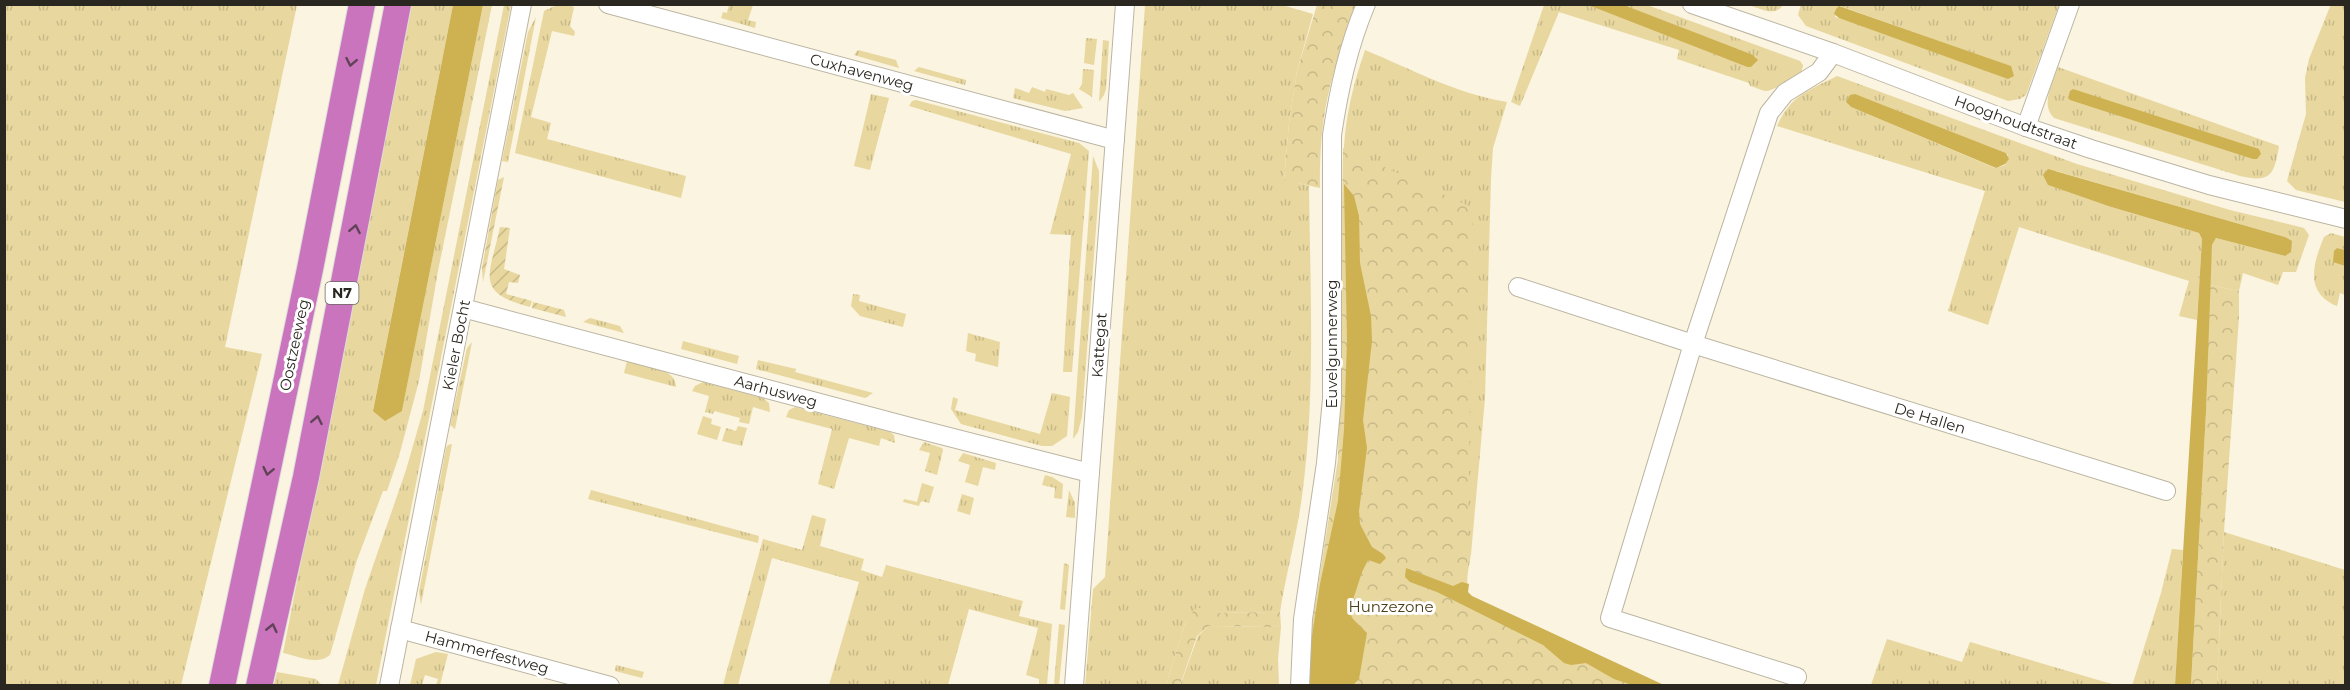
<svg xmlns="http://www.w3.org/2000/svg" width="2350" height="690" viewBox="0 0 2350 690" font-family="Montserrat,sans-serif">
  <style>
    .grass { fill: url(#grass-tufts); fill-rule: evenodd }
    .forest { fill: url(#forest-crowns) }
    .garden { fill: url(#garden-furrows) }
    .water { fill: #ceb151 }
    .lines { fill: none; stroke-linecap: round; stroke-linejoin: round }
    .minor-casing { stroke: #bbb5a2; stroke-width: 20 }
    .highway-casing { stroke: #dddcdb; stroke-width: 28 }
    .minor { stroke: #fff; stroke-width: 18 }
    .highway { stroke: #c974bd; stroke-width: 26 }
    .oneway { stroke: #614256 }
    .labels { text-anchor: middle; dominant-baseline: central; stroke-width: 6; stroke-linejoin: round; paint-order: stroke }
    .shield { fill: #fff; stroke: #696862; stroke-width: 1.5 }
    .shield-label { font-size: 14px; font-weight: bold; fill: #29271f }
    .street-label { font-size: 15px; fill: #29271f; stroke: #fff }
    .park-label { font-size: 15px; fill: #4a3e15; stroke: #fff }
  </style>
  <defs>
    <pattern id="grass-tufts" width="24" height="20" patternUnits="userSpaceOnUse" patternTransform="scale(1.5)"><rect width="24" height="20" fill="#e8d79e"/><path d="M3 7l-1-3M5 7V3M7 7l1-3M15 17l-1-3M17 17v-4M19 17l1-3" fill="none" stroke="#c7b988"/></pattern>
    <pattern id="forest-crowns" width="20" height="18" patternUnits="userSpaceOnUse" patternTransform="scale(1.5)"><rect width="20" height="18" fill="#e8d79e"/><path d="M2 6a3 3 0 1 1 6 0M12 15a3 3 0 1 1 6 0" fill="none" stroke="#c7b988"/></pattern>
    <pattern id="garden-furrows" width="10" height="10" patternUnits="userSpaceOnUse" patternTransform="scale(1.5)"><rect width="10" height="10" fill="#e8d79e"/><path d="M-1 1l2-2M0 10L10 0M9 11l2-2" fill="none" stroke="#c7b988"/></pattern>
  </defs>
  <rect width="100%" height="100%" fill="#faf4e0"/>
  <!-- grass -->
  <g class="grass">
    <path d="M 1801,4 L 2059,5 L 2026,95 L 2020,99 L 2008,101 L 1806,26 L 1798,15 ZM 1840,6 L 2010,66 L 1835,17 L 1836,9 Z"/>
    <polygon points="2331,4 2345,5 2345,202 2296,190 2287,181 2306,114 2305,78 2309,59"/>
    <polygon points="4,5 297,5 225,347 262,354 181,685 5,685"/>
    <path d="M 410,5 L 453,5 L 373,410 L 402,411 L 483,5 L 492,5 L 438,271 L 419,381 L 399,456 L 387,491 L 383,491 L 357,560 L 330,655 C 317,666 298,656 283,653 Z"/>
    <polygon points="504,5 511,5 376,685 338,685 365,589 406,470 423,411"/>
    <polygon points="557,5 568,5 574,7 570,26 575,32 574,36 552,31 531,117 551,123 547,139 686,176 681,198 515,153 544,11"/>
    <polygon points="729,5 753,5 748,20 756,22 755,28 721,18 723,12 727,13"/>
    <path d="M 1145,5 L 1282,5 L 1313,14 L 1297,71 L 1289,123 L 1284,179 L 1309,186 C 1310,288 1316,394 1302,496 C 1297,535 1286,573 1280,612 L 1212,613 L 1186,620 L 1166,685 L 1085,686 L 1093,589 L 1105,577 Z"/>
    <path d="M 1544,5 L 1588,5 L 1747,67 L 1756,57 L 1624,5 L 1647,5 L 1800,61 L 1803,65 L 1801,74 C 1794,77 1771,92 1765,91 C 1760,90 1755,87 1750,86 L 1749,83 L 1677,59 L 1679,50 L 1559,12 L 1520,106 L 1511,102 Z"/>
    <path d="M 1749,5 L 1783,5 C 1775,17 1761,9 1749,5 Z"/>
    <polygon points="536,17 508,162 502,161 528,32"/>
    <polygon points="1086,38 1097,39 1094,65 1084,63"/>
    <polygon points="1103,40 1109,41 1106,89 1104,95 1099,102"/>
    <polygon points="858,50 896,60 899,68 854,55"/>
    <path d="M 1365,50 C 1411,69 1457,94 1507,102 L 1493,148 L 1491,178 L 1485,398 L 1471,554 L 1466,583 L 1353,685 L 1344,147 C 1346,113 1354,82 1365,50 Z"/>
    <polygon points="919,67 966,80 965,85 914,71"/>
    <path d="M 2058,67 L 2279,146 C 2274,175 2271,183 2240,176 L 2054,118 C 2040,104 2053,83 2058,67 Z"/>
    <polygon points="1083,69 1094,70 1092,97 1079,89 1082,84"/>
    <path d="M 1837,76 L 2077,164 L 2230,210 L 2304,228 L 2309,235 L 2296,272 L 2283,272 L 2278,285 L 2243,273 L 2239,291 L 2209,285 L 2212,245 L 2216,238 L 2285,256 L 2285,237 L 2056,171 L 2048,185 L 2108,206 L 2199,233 L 2202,239 L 2197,320 L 2179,316 L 2189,281 L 2019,227 L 1988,325 L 1948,311 L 1985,191 L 1777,126 C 1791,95 1808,91 1837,76 ZM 1860,96 L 2006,153 L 2008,155 L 2005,165 L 1995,168 L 1851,107 L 1846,102 Z"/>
    <polygon points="1032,87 1045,92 1046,89 1069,95 1073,93 1083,108 1065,111 1013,98 1015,88 1029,93"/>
    <polygon points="871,94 889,98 870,170 854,166"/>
    <polygon points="916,100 1079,143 1089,151 1072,372 1063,372 1071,235 1050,234 1071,154 909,106 912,101"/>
    <polygon points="1093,156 1099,171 1099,188 1082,417 1078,432 1073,439"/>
    <path d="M 2331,233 L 2345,237 L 2345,250 L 2337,248 L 2337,263 L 2345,266 L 2345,295 L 2340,293 L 2337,306 C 2304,292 2313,264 2324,237 Z"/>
    <polygon points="853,294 860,295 859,301 906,314 903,327 860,316 851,306"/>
    <polygon points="590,318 620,326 624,333 583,322"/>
    <polygon points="968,333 1000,342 998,367 975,361 976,354 966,351"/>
    <polygon points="683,341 739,356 737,364 681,349"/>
    <polygon points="472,342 455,429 450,425 467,348"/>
    <polygon points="758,360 796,369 795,372 873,393 865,398 756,369"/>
    <path d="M 627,361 C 643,366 676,367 676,387 L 624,373 Z"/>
    <polygon points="703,382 763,398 769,403 770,412 753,407 749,424 739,422 740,418 714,411 713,414 705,412 709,396 692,391 695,386"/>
    <polygon points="1052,393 1070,397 1067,436 1052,446 1042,446 961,424 951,409 953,397 958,399 955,410 1040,434"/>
    <polygon points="795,407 890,432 894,435 895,443 881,438 879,446 849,438 834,489 818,484 832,429 786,417 789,410"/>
    <polygon points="703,416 712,419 711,424 721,427 717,440 697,434"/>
    <polygon points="738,426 747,428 742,446 722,441 726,428 736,431"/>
    <polygon points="924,442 942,448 943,450 937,475 925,471 930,453 919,450"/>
    <polygon points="452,444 421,605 419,592 446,448 448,445"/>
    <polygon points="963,453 996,463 995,470 983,467 978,486 965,482 970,465 958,461"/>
    <polygon points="1045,475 1052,477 1063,484 1062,499 1054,498 1055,488 1042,485"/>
    <polygon points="922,483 934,487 929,503 921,501 919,506 903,502 904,499 917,502"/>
    <polygon points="591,490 759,536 758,543 588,499"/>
    <polygon points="1069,490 1075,503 1075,518 1066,517"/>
    <polygon points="962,494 974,498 970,515 957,511"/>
    <polygon points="812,515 826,519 820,546 864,559 861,570 882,577 886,565 1023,601 1019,616 1052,624 1047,685 1039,685 1039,679 1026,675 1038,628 969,609 948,685 829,685 859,582 772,558 738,685 723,685 763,539 802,550"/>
    <polygon points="2224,532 2345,570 2345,685 2217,686"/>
    <polygon points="2172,549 2183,550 2175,685 2132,686 2161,593"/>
    <polygon points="1064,563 1069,565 1065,610 1060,609"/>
    <polygon points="1059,624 1065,625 1059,685 1054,685"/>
    <polygon points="1209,626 1281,627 1278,659 1279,685 1180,686 1198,636"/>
    <polygon points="1887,639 1962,662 1970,642 2115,685 1871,685"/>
    <polygon points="436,652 448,654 440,685 436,685 438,679 425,675 422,685 410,685 416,659"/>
    <polygon points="616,665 644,672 642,678 615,671"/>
    <polygon points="277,672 316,679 322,685 274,685"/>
  </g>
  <!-- forest -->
  <g class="forest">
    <path d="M 1317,5 L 1359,5 C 1330,71 1319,116 1320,188 L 1284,180 L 1289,123 L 1297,71 Z"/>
    <polygon points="1343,148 1473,208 1467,600 1651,685 1311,686 1308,650 1338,459"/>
    <polygon points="2209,285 2239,291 2239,317 2224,532 2217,685 2191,686 2206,412"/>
    <polygon points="1197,607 1212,613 1280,612 1281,627 1209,626 1197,636 1180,685 1166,685 1186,620"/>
  </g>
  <!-- garden -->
  <g class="garden">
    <polygon points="504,177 483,282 482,268 498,180"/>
    <path d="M 500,227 L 510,228 L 504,269 L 520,275 L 518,283 L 509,282 L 506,294 L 532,301 L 530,307 C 473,292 490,275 500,227 Z"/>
    <polygon points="533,302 564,310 566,317 532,308"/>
  </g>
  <!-- water -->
  <g class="water">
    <polygon points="453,5 483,5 402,411 385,421 373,411"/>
    <polygon points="1588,5 1624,5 1753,55 1758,60 1751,67 1747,67"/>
    <polygon points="1839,6 2011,66 2014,76 2008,79 1839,18 1834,14 1836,9"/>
    <polygon points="2073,89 2259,149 2261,154 2257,159 2253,159 2070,100 2068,98 2070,91"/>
    <polygon points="1855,94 2006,153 2009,159 2005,164 1996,168 1851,107 1846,102 1850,95"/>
    <polygon points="2048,169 2285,237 2292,241 2291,252 2285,256 2216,238 2212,245 2206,412 2191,685 2175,685 2202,239 2199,233 2108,206 2048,185 2043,175"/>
    <polygon points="1344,184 1354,196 1359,216 1360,263 1371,316 1372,341 1363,420 1367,448 1359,511 1360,524 1372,547 1383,554 1386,558 1380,564 1368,560 1362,572 1349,612 1353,619 1367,633 1359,679 1353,685 1308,686 1311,642 1320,584 1338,501 1344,430 1347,341"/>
    <polygon points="2337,248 2345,250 2345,266 2333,262 2334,251"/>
    <polygon points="1406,568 1453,586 1462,582 1469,584 1468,592 1472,596 1664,685 1632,685 1614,679 1586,663 1571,665 1564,663 1543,645 1437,592 1410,582 1405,577"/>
  </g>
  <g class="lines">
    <defs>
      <g id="minor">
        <polyline points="608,4 1115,140"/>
        <polyline points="1692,4 1833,53 2026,127 2091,149 2209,185 2346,219"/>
        <polyline points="2026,127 2070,4"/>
        <polyline points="1518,287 1693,344 2166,491"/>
        <polyline points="463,308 910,427 1090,473"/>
        <polyline points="400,629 610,686"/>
        <polyline points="1797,677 1610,618 1693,344 1769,113 1785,93 1819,72 1833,53"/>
        <polyline points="389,686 522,4"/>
        <polyline points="1074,686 1125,4"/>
        <path d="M 1300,686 L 1303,619 L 1326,463 L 1332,399 L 1332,135 C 1339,89 1348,47 1366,4"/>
      </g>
      <g id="highway">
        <polyline points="222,686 310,269 362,4"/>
        <polyline points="259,686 306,477 398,4"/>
      </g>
    </defs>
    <!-- minor casing -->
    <use href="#minor" class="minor-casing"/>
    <!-- highway casing -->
    <use href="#highway" class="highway-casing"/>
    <!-- minor -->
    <use href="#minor" class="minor"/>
    <!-- highway -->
    <use href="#highway" class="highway"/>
  </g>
  <!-- one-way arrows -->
  <defs><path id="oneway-chevron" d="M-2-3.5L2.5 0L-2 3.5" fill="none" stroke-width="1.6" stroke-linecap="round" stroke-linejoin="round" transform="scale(1.5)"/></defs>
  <g class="oneway">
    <use href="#oneway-chevron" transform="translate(351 62) rotate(101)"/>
    <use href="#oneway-chevron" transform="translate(355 229) rotate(-79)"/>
    <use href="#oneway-chevron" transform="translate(317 420) rotate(-79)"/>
    <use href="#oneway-chevron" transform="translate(268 471) rotate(102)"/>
    <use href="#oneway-chevron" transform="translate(272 628) rotate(-77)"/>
  </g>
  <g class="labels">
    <!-- shield labels -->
    <rect class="shield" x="325.5" y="282" width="33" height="22" rx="4.5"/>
    <g class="shield-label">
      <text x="342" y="293">N7</text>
    </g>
    <!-- street labels -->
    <g class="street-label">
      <text transform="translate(862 72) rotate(15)">Cuxhavenweg</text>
      <text transform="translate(2016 122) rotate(20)">Hooghoudtstraat</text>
      <text transform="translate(1331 344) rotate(-90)">Euvelgunnerweg</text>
      <text transform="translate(294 345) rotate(-78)">Oostzeeweg</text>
      <text transform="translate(456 345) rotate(-79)">Kieler Bocht</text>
      <text transform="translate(1099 345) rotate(-86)">Kattegat</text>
      <text transform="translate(776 391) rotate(15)">Aarhusweg</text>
      <text transform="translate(1930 418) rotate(17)">De Hallen</text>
      <text transform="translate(487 652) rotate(15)">Hammerfestweg</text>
    </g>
    <!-- park labels -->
    <g class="park-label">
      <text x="1391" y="606">Hunzezone</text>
    </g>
  </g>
  <!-- border -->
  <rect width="2350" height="690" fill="none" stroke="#29271f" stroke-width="12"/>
</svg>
